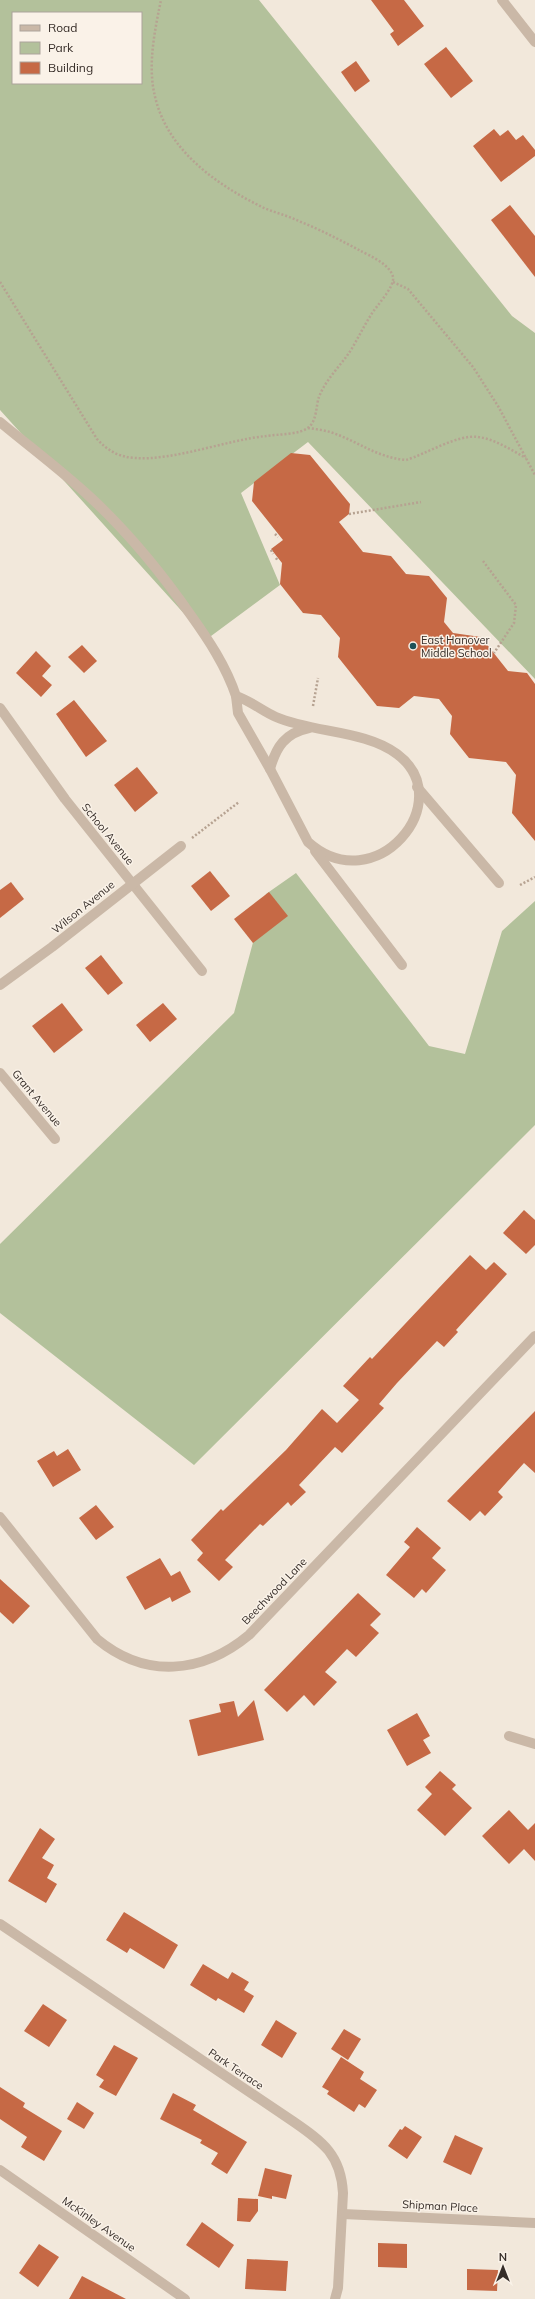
<svg xmlns="http://www.w3.org/2000/svg" width="535" height="2299" viewBox="0 0 535 2299" font-family="Mulish,sans-serif">
  <style>
    .green { fill: #b3c19b; fill-rule: evenodd }
    .building { fill: #c66945 }
    .lines { fill: none; stroke-linecap: round; stroke-linejoin: round }
    .path { stroke: #b6a291; stroke-width: 2.5; stroke-dasharray: 2 2; stroke-linecap: butt }
    .minor { stroke: #cab8a7; stroke-width: 10 }
    .poi-dot { fill: #1d5258; stroke: #faf2e8; stroke-width: 1.5 }
    .labels { text-anchor: middle; dominant-baseline: central; stroke-width: 3; stroke-linejoin: round; paint-order: stroke }
    .poi-label { font-size: 11px; fill: #362d28; stroke: #faf2e8; text-anchor: start }
    .street-label { font-size: 11px; fill: #362d28; stroke: #faf2e8 }
  </style>
  <rect width="100%" height="100%" fill="#f2e8db"/>
  <!-- green -->
  <g class="green">
    <path d="M 0,0 L 259,0 L 512,316 L 535,333 L 535,679 L 308,442 L 241,493 L 280,585 L 207,639 L 0,410 ZM 13,13 L 141,13 L 141,83 L 13,83 Z"/>
    <polygon points="296,873 429,1046 465,1054 502,931 535,901 535,1125 194,1465 0,1313 0,1244 234,1013 266,894"/>
  </g>
  <!-- building -->
  <g class="building">
    <polygon points="371,0 404,0 424,26 398,46 390,34 394,31"/>
    <polygon points="446,47 473,81 451,98 424,64"/>
    <polygon points="356,61 370,81 355,92 341,72"/>
    <polygon points="494,129 500,136 508,130 516,140 523,135 535,150 535,156 501,182 473,146"/>
    <polygon points="510,205 535,236 535,277 491,220"/>
    <polygon points="291,453 310,455 350,504 349,514 339,522 363,552 391,556 406,574 429,576 447,598 444,622 453,633 481,637 508,671 527,673 535,684 535,841 512,813 516,775 506,762 469,758 450,734 452,716 439,699 414,696 399,708 377,706 338,657 340,638 321,615 303,613 280,584 282,563 271,549 283,540 252,501 254,482"/>
    <polygon points="82,645 97,661 84,673 68,657"/>
    <polygon points="36,651 51,666 42,676 52,685 41,697 16,673"/>
    <polygon points="74,700 107,741 86,757 56,714"/>
    <polygon points="137,767 158,793 135,812 114,785"/>
    <polygon points="210,871 230,896 211,911 191,886"/>
    <polygon points="11,882 24,899 0,918 0,890"/>
    <polygon points="269,892 288,916 253,943 234,919"/>
    <polygon points="101,955 123,983 108,995 85,968"/>
    <polygon points="62,1003 83,1030 54,1053 32,1026"/>
    <polygon points="163,1003 177,1019 150,1042 136,1025"/>
    <polygon points="524,1210 535,1220 535,1245 526,1254 503,1233"/>
    <polygon points="470,1255 486,1270 494,1262 507,1274 456,1330 458,1332 444,1347 437,1341 397,1383 379,1404 384,1408 342,1453 335,1447 299,1485 306,1492 291,1506 288,1502 263,1526 260,1524 225,1560 233,1567 219,1581 197,1560 203,1553 191,1540 221,1509 223,1511 286,1450 322,1409 337,1423 359,1400 343,1386 370,1357 372,1359"/>
    <polygon points="535,1411 535,1473 524,1463 498,1492 503,1497 485,1516 480,1511 470,1521 447,1501"/>
    <polygon points="68,1449 81,1470 53,1487 37,1461 54,1451 57,1456"/>
    <polygon points="96,1505 114,1527 96,1540 79,1518"/>
    <polygon points="417,1527 441,1548 432,1558 446,1570 426,1593 422,1589 414,1598 386,1575 410,1547 404,1542"/>
    <polygon points="160,1558 171,1576 180,1571 191,1592 172,1602 170,1597 145,1610 126,1577"/>
    <polygon points="0,1579 30,1606 13,1624 0,1612"/>
    <polygon points="358,1593 381,1614 370,1625 379,1633 356,1657 347,1649 325,1672 337,1682 314,1706 304,1695 287,1712 264,1690"/>
    <polygon points="254,1700 264,1740 198,1756 189,1720 221,1712 219,1704 234,1701 238,1717"/>
    <polygon points="417,1713 430,1736 423,1740 431,1753 407,1766 387,1730"/>
    <polygon points="440,1771 456,1785 452,1789 472,1808 445,1836 417,1810 432,1794 425,1787"/>
    <polygon points="509,1810 528,1830 535,1823 535,1861 524,1849 509,1864 482,1836"/>
    <polygon points="40,1828 55,1839 42,1858 54,1865 47,1878 57,1884 46,1903 8,1881"/>
    <polygon points="124,1912 178,1945 164,1969 130,1948 127,1953 106,1940"/>
    <polygon points="203,1964 228,1979 232,1972 249,1982 244,1990 254,1996 244,2013 218,1998 216,2001 190,1985"/>
    <polygon points="43,2004 67,2020 49,2047 24,2031"/>
    <polygon points="276,2020 297,2033 282,2058 261,2045"/>
    <polygon points="344,2029 361,2039 348,2060 331,2049"/>
    <polygon points="114,2045 138,2058 116,2096 99,2087 104,2080 96,2075"/>
    <polygon points="341,2057 364,2072 360,2079 377,2090 365,2108 359,2104 354,2112 327,2094 329,2091 322,2087"/>
    <polygon points="0,2087 25,2103 23,2107 62,2131 44,2161 21,2147 27,2137 0,2119"/>
    <polygon points="173,2093 196,2105 193,2110 247,2142 227,2174 211,2164 218,2153 200,2143 202,2140 160,2119"/>
    <polygon points="77,2102 94,2113 84,2129 67,2119"/>
    <polygon points="405,2126 422,2137 407,2159 388,2146 400,2129 402,2130"/>
    <polygon points="455,2135 483,2148 471,2175 443,2162"/>
    <polygon points="265,2168 292,2175 286,2199 272,2196 272,2199 258,2196"/>
    <polygon points="238,2198 258,2199 258,2211 250,2222 237,2221"/>
    <polygon points="202,2222 234,2245 219,2268 186,2245"/>
    <polygon points="378,2243 407,2244 407,2268 378,2267"/>
    <polygon points="39,2244 59,2257 38,2287 19,2273"/>
    <polygon points="247,2259 288,2261 286,2291 245,2289"/>
    <polygon points="467,2269 498,2270 497,2291 467,2290"/>
    <polygon points="82,2276 126,2299 69,2299"/>
  </g>
  <g class="lines">
    <!-- path -->
    <g class="path">
      <path d="M 0,282 L 97,439 C 108,451 119,457 135,458 C 173,461 227,440 266,436 C 278,434 300,435 309,427 C 317,420 316,405 319,397 C 325,381 339,367 349,353 C 357,341 363,327 371,315 C 376,306 395,287 393,277 C 390,264 370,256 359,250 C 340,240 321,230 301,222 C 289,216 276,213 264,208 C 215,184 165,149 154,92 C 148,63 155,29 161,0"/>
      <polyline points="393,282 408,289 473,367 498,406 535,475"/>
      <path d="M 308,428 C 315,429 323,430 330,432 C 358,441 375,457 406,460 C 426,454 458,434 478,437 C 495,439 511,450 526,458"/>
      <polyline points="349,514 421,502"/>
      <polyline points="275,534 278,537"/>
      <polyline points="271,550 273,554"/>
      <polyline points="276,558 278,561"/>
      <polyline points="483,561 516,605 514,623 494,653"/>
      <polyline points="313,706 318,678"/>
      <polyline points="192,838 239,802"/>
      <polyline points="520,885 535,877"/>
    </g>
    <!-- minor -->
    <g class="minor">
      <polyline points="502,0 535,42"/>
      <path d="M 0,422 C 30,447 61,470 89,496 C 127,531 160,571 190,614 C 208,639 226,666 236,696"/>
      <path d="M 236,696 C 251,701 262,711 276,717 C 313,733 365,730 397,754 C 460,801 375,902 308,842 L 270,769 L 238,713 Z"/>
      <polyline points="0,708 65,799 202,971"/>
      <path d="M 270,769 C 276,747 285,733 309,728"/>
      <polyline points="417,787 499,883"/>
      <polyline points="315,851 402,965"/>
      <polyline points="0,985 52,947 181,846"/>
      <polyline points="0,1073 55,1139"/>
      <path d="M 0,1517 L 97,1639 C 145,1679 202,1674 249,1635 L 535,1336"/>
      <polyline points="509,1736 535,1744"/>
      <path d="M 0,1924 L 294,2122 C 323,2142 341,2155 343,2193 L 338,2288 L 335,2299"/>
      <polyline points="0,2170 185,2299"/>
      <polyline points="343,2214 535,2223"/>
    </g>
  </g>
  <!-- markers -->
  <circle class="poi-dot" cx="413" cy="646" r="4"/>
  <g class="labels">
    <!-- poi labels -->
    <g class="poi-label">
      <text x="421" y="640">East Hanover<tspan x="421" dy="13">Middle School</tspan></text>
    </g>
    <!-- street labels -->
    <g class="street-label">
      <text transform="translate(108 834) rotate(51)">School Avenue</text>
      <text transform="translate(83 907) rotate(-39)">Wilson Avenue</text>
      <text transform="translate(37 1098) rotate(50)">Grant Avenue</text>
      <text transform="translate(274 1591) rotate(-46)">Beechwood Lane</text>
      <text transform="translate(236 2069) rotate(34)">Park Terrace</text>
      <text transform="translate(440 2206) rotate(3)">Shipman Place</text>
      <text transform="translate(99 2224) rotate(35)">McKinley Avenue</text>
    </g>
  </g>
  <!-- legend -->
  <rect x="12" y="12" width="130" height="72" fill="#faf2e8" stroke="#aca39b"/>
  <rect x="20" y="25" width="20" height="6" fill="#cab8a7" stroke="#aca39b"/>
  <text x="48" y="32" font-size="12" fill="#362d28">Road</text>
  <rect x="20" y="42" width="20" height="12" fill="#b3c19b" stroke="#aca39b"/>
  <text x="48" y="52" font-size="12" fill="#362d28">Park</text>
  <rect x="20" y="62" width="20" height="12" fill="#c66945" stroke="#aca39b"/>
  <text x="48" y="72" font-size="12" fill="#362d28">Building</text>
  <!-- north arrow -->
  <g transform="translate(503 2267)" stroke="#faf2e8" stroke-width="3" paint-order="stroke">
  <path d="M0-3L7 15L0 10L-7 15Z" fill="#362d28"/>
  <text y="-6" font-size="11" font-weight="bold" text-anchor="middle" fill="#362d28">N</text>
  </g>
</svg>
